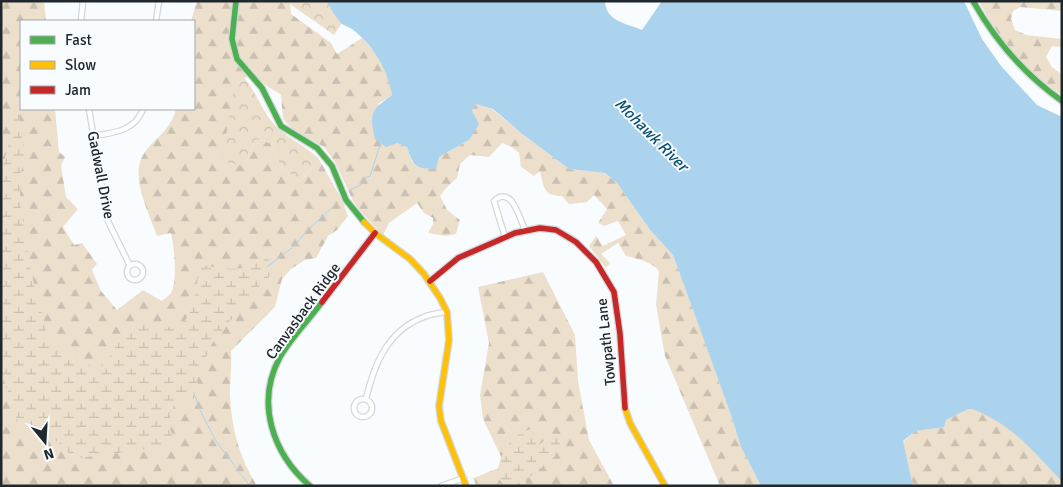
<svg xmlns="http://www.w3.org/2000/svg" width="1063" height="487" font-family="Signika,sans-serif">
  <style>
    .forest { fill: url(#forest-firs) }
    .wetland { fill: url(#wetland-marsh) }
    .park { fill: url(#park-crowns) }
    .water { fill: #abd3ee }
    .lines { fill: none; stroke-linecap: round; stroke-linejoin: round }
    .stream { stroke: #abd3ee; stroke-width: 1 }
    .street-casing { stroke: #d2d7db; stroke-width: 7 }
    .fast-casing { stroke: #d2d7db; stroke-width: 8 }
    .slow-casing { stroke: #d2d7db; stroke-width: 8 }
    .jam-casing { stroke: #d2d7db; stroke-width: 8 }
    .street { stroke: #feffff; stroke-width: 4.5 }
    .fast { stroke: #4caf50; stroke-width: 5.5 }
    .slow { stroke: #ffc107; stroke-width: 5.5 }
    .jam { stroke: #c62828; stroke-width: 5.5 }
    .labels { text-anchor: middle; stroke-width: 4; stroke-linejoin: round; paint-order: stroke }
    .street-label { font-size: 15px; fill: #21282d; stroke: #f8fcff }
    .water-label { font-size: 16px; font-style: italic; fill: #0a5074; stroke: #f8fcff }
  </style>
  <defs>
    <pattern id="forest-firs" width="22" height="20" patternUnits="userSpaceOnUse" patternTransform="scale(1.25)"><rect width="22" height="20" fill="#ecdfcc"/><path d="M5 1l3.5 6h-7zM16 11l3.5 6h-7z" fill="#cabfb0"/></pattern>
    <pattern id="wetland-marsh" width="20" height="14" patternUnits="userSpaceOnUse" patternTransform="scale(1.25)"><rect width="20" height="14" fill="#ecdfcc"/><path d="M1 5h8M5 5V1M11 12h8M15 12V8" fill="none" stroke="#cabfb0"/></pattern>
    <pattern id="park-crowns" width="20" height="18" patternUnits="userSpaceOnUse" patternTransform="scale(1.25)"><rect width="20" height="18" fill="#ecdfcc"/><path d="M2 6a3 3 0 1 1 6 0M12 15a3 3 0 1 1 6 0" fill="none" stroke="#cabfb0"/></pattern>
  </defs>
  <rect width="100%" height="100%" fill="#f9fcfe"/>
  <path class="forest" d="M1 1H44L46 21H21V109H55L59 152 65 157 61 166 66 197 78 209 63 227 74 245 82 243 97 264 92 270 101 291 117 310 143 290 162 301C164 299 169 296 171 293 178 280 174 247 171 233L157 236C149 212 128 175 145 152 157 136 170 131 176 109H194V21H191L197 1H290L291 14 331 43 337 54 362 38C378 54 389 73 392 95L378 104 397 143 407 147 412 162 439 157 469 140 472 111 475 104 492 109 521 133 569 169 605 173 617 183 651 231 673 255 731 415 741 447 761 486H720L665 356 656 305 659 271C650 261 638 259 626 256L618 243 601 254 610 263 606 268 589 246 596 236 603 246 626 235 618 221 604 226 598 223 607 209 594 195 587 202 569 204 562 196C543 196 544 187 540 171L534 176 521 167 519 153 512 147 502 143 489 157 470 155 460 164 457 178 446 188 440 196 447 210 460 220 456 234 446 236 428 233 433 224V218L424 213 417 203 389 223 383 235 362 213 353 201 335 162 324 147 293 129 283 119 281 95 264 84 252 72 234 88 244 166 256 139 270 143 281 166 300 182 319 159 343 202 348 216 337 230 328 236 316 258 305 260 291 269 282 279 275 307 231 351C232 365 230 379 230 394 231 427 239 457 257 486H1Z
    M979 1H1062V11L1020 7 1013 11 1011 19 1015 30 1026 35 1062 39V47L1052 46 1046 57 1052 67 1060 73 1062 70V95C1027 72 998 39 979 1Z
    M543 272 575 335 578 381 589 440 614 486H476L474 478 505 465 483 419 480 395 489 343 478 287Z
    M970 407C1013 424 1032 449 1062 482V486H913L903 442 915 431 943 427 946 420Z"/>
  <path class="wetland" d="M18 105 25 159 19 178 21 207 31 272 46 330C55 353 84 354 94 370 109 365 111 351 120 340 126 334 135 328 142 321L157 330C166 328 179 326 186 319 195 310 197 278 200 265L230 269 244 268 267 258 276 270 252 293 247 304 226 325 211 345 197 380 201 395 193 399 183 396C174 403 168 415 170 426 171 433 174 437 173 443L155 448 80 458C65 457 62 439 47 437L42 441 34 440 27 437 21 428 16 417 1 371V174Z
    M531 429 534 440 539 445 550 435H558L561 440 555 456 533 475 526 479V486H505L497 477C498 456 510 435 531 429Z"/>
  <path class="park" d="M290 1H326L342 23 334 35 290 4Z
    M245 79C257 93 264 116 278 128 291 140 307 147 319 159L300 182 281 166 270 143 256 139 244 166 222 161 234 87Z"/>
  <path class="water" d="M326 1H605C606 22 626 23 642 30L662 1H964L982 39 1001 66 1037 105 1062 117V482C1032 450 1012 424 970 408L946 420 944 427 915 431 903 441 913 486H761L741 447 731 415 673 255 651 231 617 183 605 173 569 169 521 133 493 109 475 104 472 111 479 124 469 140 439 157 436 169C416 169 413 166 407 147L397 143 386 147 375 139C369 113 371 110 392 95 388 70 373 45 352 29 349 27 345 26 342 24 336 18 331 8 326 1Z"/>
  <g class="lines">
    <path class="stream" d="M350 190 361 185 365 178 370 176 381 142
      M267 267 293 247 306 232 338 202
      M194 393 200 410 216 441 250 486"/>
    <g class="street-casing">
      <path id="street" d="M81 21 83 1
        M156 21 159 1
        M89 109 107 219 130 266
        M93 136C114 133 135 131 143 109
        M505 237 494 201C512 185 519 217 525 230
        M127 272a8 8 0 1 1 16 0a8 8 0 1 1-16 0Z
        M354 408a9 9 0 1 1 18 0a9 9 0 1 1-18 0Z
        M366 399C374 364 388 330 424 317 431 314 440 313 447 312
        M441 486 464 478"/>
    </g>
    <g class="fast-casing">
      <path id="fast" d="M236 1 232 39 237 59 262 88 281 126 317 148 332 166 346 200 364 222
        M973 1C996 42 1024 74 1062 101
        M310 486C273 454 255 403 280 357 291 338 309 320 322 302"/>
    </g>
    <g class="slow-casing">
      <path id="slow" d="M364 222 375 233 410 259 424 274 440 298 447 312 449 340 439 406 441 421 466 486
        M625 408 630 423 665 486"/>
    </g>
    <g class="jam-casing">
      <path id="jam" d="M430 281 458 258 515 233 540 228 556 230 576 242 596 262 614 292 620 334 625 408
        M322 302 375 233"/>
    </g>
    <use href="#street" class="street"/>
    <use href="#fast" class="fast"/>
    <use href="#slow" class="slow"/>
    <use href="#jam" class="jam"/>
  </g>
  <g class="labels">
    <g class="street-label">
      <text transform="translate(101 175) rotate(79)" y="5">Gadwall Drive</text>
      <text transform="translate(303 311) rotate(-54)" y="5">Canvasback Ridge</text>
      <text transform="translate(606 342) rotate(-96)" y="5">Towpath Lane</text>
    </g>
    <g class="water-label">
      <text transform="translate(652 134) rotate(45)" y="6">Mohawk River</text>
    </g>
  </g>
  <rect width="1063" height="487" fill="none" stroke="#21282d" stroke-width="5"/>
  <rect x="20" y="20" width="175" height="90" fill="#f8fcff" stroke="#a2a7ab"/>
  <rect x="30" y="36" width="25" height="8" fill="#4caf50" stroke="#a2a7ab"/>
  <text x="65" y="45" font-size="15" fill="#21282d">Fast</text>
  <rect x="30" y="61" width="25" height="8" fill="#ffc107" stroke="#a2a7ab"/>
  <text x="65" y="70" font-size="15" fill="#21282d">Slow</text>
  <rect x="30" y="86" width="25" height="8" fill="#c62828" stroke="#a2a7ab"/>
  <text x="65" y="95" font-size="15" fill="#21282d">Jam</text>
  <g transform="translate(45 442) rotate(162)" stroke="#f8fcff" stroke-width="4" paint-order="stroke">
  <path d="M0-4L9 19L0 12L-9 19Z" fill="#21282d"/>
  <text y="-8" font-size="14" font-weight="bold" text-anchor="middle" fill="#21282d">N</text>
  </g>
</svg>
